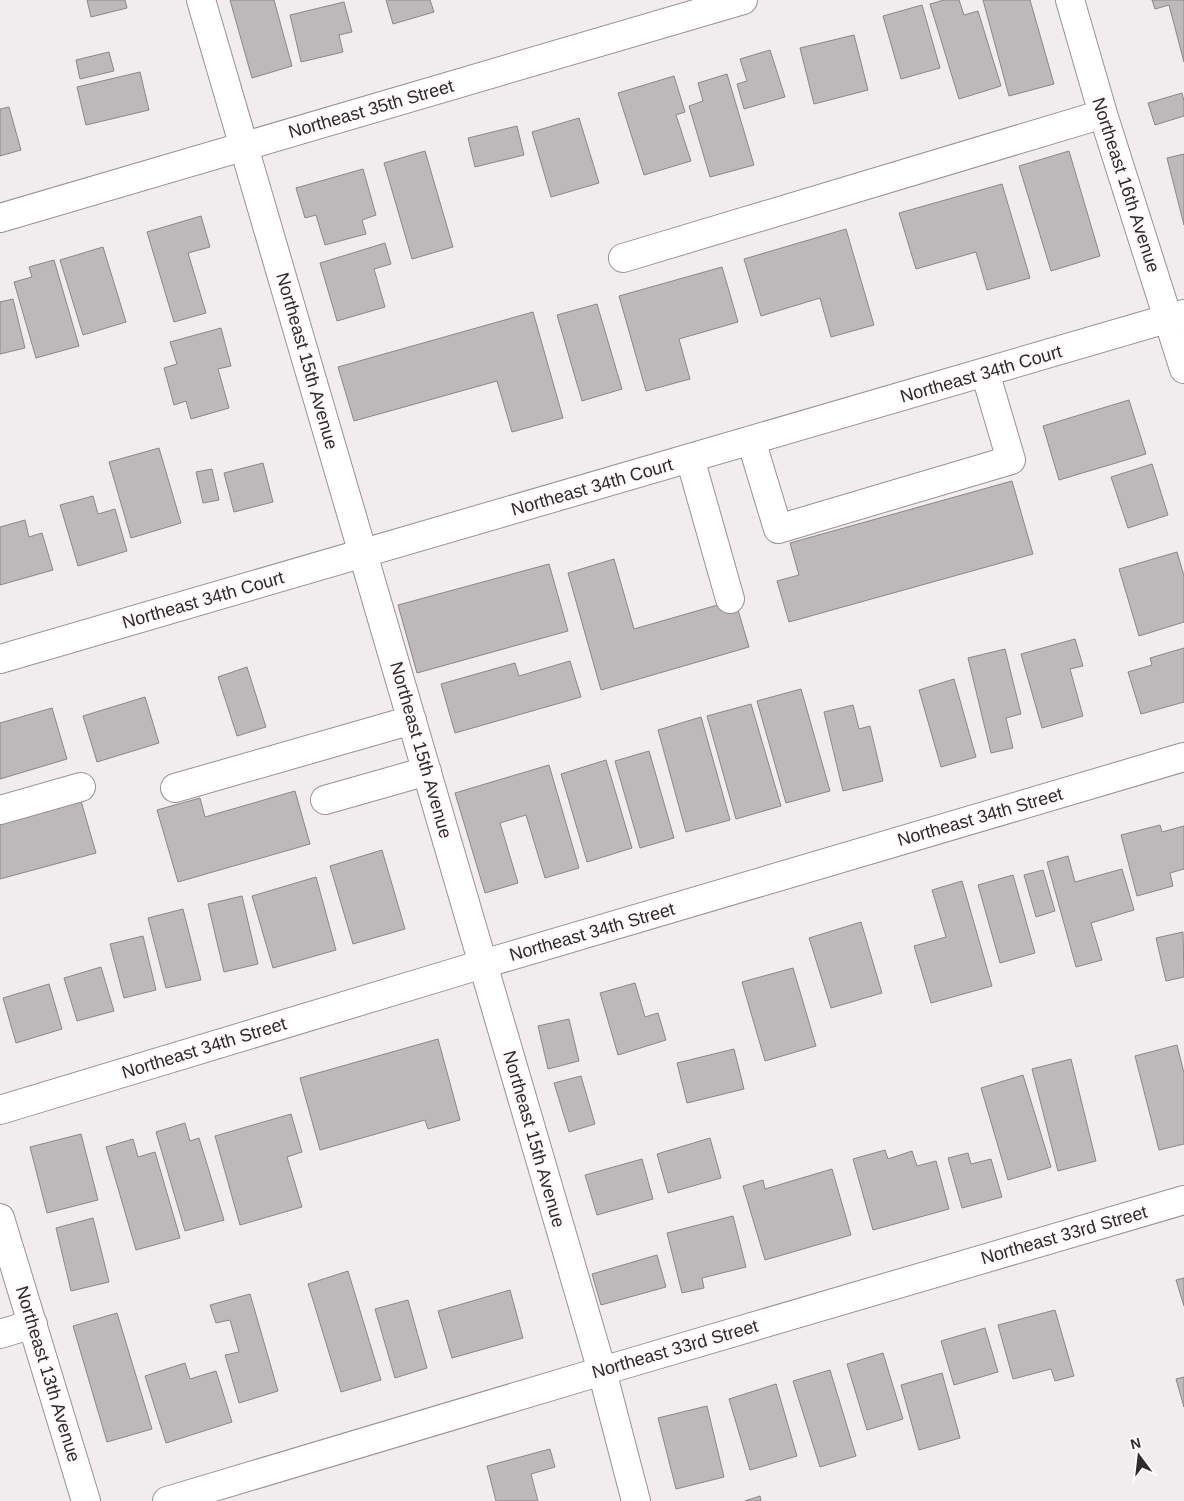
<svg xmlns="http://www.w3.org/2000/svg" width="1184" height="1501" font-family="Helvetica,sans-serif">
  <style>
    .building { fill: #bdb8b9; stroke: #8b8687 }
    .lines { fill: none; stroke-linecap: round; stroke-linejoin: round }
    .minor-casing { stroke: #989294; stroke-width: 30 }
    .minor { stroke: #fff; stroke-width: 28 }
    .labels { text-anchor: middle; stroke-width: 4; stroke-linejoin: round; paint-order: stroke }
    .street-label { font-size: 18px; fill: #2c2a2b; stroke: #fff9fb }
  </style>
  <rect width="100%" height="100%" fill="#f1eced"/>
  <path class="building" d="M87 0H125L127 8 91 17Z
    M230 0H274L292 66 252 78Z
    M386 0H430L434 12 393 24Z
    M944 0H959L964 15 978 11 1001 86 959 99 930 4Z
    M983 0H1030L1054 84 1009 96Z
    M1152 0H1184V62L1169 5 1155 9Z
    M344 2 352 32 339 35 343 52 301 62 290 15Z
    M922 5 940 68 901 79 883 16Z
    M854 35 868 90 814 104 800 48Z
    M770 50 785 97 744 109 737 84 747 81 740 59Z
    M109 52 114 71 80 79 76 60Z
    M140 72 149 110 86 125 77 87Z
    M727 74 754 165 710 177 689 106 703 101 698 83Z
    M674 76 685 112 676 115 691 161 644 175 618 93Z
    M1182 93 1184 101V116L1155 125 1148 103Z
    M9 107 21 150 0 156V109Z
    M579 118 599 183 551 197 532 132Z
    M517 126 524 155 475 167 468 138Z
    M425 151 453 247 412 259 384 163Z
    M1069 151 1100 256 1051 271 1019 166Z
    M1184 154V225L1167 158Z
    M363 169 376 215 362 220 366 234 325 245 316 215 305 218 296 188Z
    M1002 184 1030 278 987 290 976 252 916 269 899 213Z
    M201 216 210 247 188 253 206 313 174 322 147 232Z
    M846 229 874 325 831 337 820 298 761 316 744 259Z
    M385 243 391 264 374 269 385 307 337 321 320 263Z
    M103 247 126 322 83 335 60 260Z
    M54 260 79 346 36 358 14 282 32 277 29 267Z
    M722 267 738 322 679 339 690 379 646 391 619 296Z
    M13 299 25 348 0 354V302Z
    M597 304 622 389 582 401 557 315Z
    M533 312 563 418 512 432 497 381 354 421 338 367Z
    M221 328 231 366 218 369 229 408 191 419 186 401 174 405 164 368 177 364 170 342Z
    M1129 400 1146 454 1059 480 1043 426Z
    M159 448 181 523 131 538 109 462Z
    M263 463 273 502 234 512 224 473Z
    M1152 464 1168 515 1128 528 1111 477Z
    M212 469 219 500 203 503 196 472Z
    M1012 481 1033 554 789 622 777 581 799 575 790 543Z
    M93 496 98 514 115 509 127 551 78 566 60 505Z
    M25 520 29 537 42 533 53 570 0 585V527Z
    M1177 552 1184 576V622L1139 636 1119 569Z
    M614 559 634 629 735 600 749 647 601 690 568 573Z
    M549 564 568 631 417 673 398 605Z
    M1075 639 1083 666 1070 669 1083 716 1042 728 1021 654Z
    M1184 648V702L1141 714 1128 672 1152 665 1150 658Z
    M1005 649 1021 714 1006 718 1013 748 991 753 968 658Z
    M570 661 581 697 455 733 441 684 515 663 519 676Z
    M247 667 266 727 237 736 218 677Z
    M954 679 976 757 941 767 919 690Z
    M801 689 830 791 786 803 757 701Z
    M145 697 159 743 97 762 83 716Z
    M751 704 781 806 736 819 707 716Z
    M853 705 859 729 870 726 883 781 843 791 824 712Z
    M52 708 67 759 0 779V723Z
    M701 717 730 820 686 832 658 730Z
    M649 751 674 838 640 848 615 761Z
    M606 760 632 848 587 862 561 774Z
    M549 765 579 868 545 878 526 815 500 823 518 883 485 893 455 793Z
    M295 791 310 844 178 882 157 810 200 798 205 817Z
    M81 801 96 853 0 879V824Z
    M1160 825 1162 832 1184 826V869L1170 873 1173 886 1137 896 1121 835Z
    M382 850 405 929 353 944 330 866Z
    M1068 856 1075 882 1122 869 1134 910 1091 923 1102 960 1076 967 1047 862Z
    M1043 870 1055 911 1036 917 1024 875Z
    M1013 875 1035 953 1000 963 978 885Z
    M316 877 336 950 273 968 252 896Z
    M962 881 992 986 931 1003 914 946 946 937 932 890Z
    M242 896 258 964 224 972 208 904Z
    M183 909 201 980 166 988 148 918Z
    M861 922 882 993 831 1008 809 938Z
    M1183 932 1184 977 1166 981 1156 938Z
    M143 936 156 990 124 998 110 944Z
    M101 967 114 1011 77 1021 64 978Z
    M793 968 816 1046 765 1061 742 982Z
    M635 983 645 1017 658 1013 666 1040 618 1055 600 993Z
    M49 984 62 1029 16 1043 3 998Z
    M569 1019 579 1061 548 1069 538 1026Z
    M438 1039 460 1120 428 1129 425 1120 320 1150 300 1078Z
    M1177 1045 1184 1073V1144L1159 1150 1135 1056Z
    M734 1049 744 1089 687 1103 677 1063Z
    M1071 1059 1096 1161 1058 1171 1032 1069Z
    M1023 1075 1051 1167 1008 1180 981 1088Z
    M581 1076 595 1124 569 1132 554 1083Z
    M291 1114 302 1152 287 1157 302 1207 240 1225 215 1136Z
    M185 1123 190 1141 199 1138 224 1220 185 1231 156 1132Z
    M81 1134 98 1200 47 1213 30 1147Z
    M710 1138 721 1178 668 1193 657 1154Z
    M133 1139 138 1157 155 1152 180 1238 136 1250 106 1147Z
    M885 1150 888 1159 912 1151 917 1166 936 1161 949 1209 873 1230 853 1159Z
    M968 1153 971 1164 991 1159 1002 1197 962 1208 948 1158Z
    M642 1159 653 1199 597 1215 585 1175Z
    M832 1169 851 1235 765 1260 743 1186 763 1180 765 1189Z
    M733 1216 746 1267 702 1278 704 1288 682 1293 667 1233Z
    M93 1218 109 1282 71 1291 56 1228Z
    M657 1255 666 1287 601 1305 592 1274Z
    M348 1271 381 1380 341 1392 308 1284Z
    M1184 1278V1306L1176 1280Z
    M510 1290 523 1338 452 1358 438 1311Z
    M250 1294 278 1391 239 1403 225 1355 239 1352 230 1320 216 1323 210 1305Z
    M408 1300 427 1368 395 1378 375 1309Z
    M1055 1310 1074 1376 1055 1381 1051 1369 1013 1379 998 1325Z
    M117 1313 152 1429 107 1442 73 1326Z
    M985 1328 998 1372 954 1385 941 1341Z
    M883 1353 903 1419 867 1430 847 1364Z
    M185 1363 190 1379 216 1371 232 1422 166 1443 145 1376Z
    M830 1370 856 1456 820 1467 793 1381Z
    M942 1373 960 1438 919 1450 901 1385Z
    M1184 1377V1407L1176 1379Z
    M776 1384 797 1456 750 1470 729 1399Z
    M707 1406 724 1477 676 1489 658 1418Z
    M550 1449 555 1467 531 1474 538 1501H496L487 1466Z
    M760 1496 761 1501H745Z"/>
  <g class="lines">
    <g class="minor-casing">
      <path id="minor" d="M201 0 602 1371 636 1501
        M1070 0 1103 114 1184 369
        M0 218 743 0
        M623 258 1103 114
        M751 440 778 529 1011 460 985 372
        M690 458 730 599
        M0 659 1184 314
        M175 788 412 720
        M325 800 427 771
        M0 810 81 787
        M0 1110 483 964 1184 757
        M0 1218 86 1501
        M0 1334 33 1324
        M167 1501 602 1371 1184 1200"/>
    </g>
    <use href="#minor" class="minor"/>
  </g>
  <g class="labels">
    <g class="street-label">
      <text transform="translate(371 109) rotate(-16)" y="6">Northeast 35th Street</text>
      <text transform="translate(1126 185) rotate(72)" y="6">Northeast 16th Avenue</text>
      <text transform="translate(307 361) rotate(74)" y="6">Northeast 15th Avenue</text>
      <text transform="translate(981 374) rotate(-16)" y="6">Northeast 34th Court</text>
      <text transform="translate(592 487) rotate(-16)" y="6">Northeast 34th Court</text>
      <text transform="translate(203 600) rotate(-16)" y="6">Northeast 34th Court</text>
      <text transform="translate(421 750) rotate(74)" y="6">Northeast 15th Avenue</text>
      <text transform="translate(980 817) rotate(-16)" y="6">Northeast 34th Street</text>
      <text transform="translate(592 932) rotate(-16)" y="6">Northeast 34th Street</text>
      <text transform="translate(204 1048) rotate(-17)" y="6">Northeast 34th Street</text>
      <text transform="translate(534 1139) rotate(74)" y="6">Northeast 15th Avenue</text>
      <text transform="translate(1064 1235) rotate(-16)" y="6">Northeast 33rd Street</text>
      <text transform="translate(675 1349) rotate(-16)" y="6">Northeast 33rd Street</text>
      <text transform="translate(48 1374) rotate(73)" y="6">Northeast 13th Avenue</text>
    </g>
  </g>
  <g transform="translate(1139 1456) rotate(345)" stroke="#fff9fb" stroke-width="4" paint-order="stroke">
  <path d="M0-4L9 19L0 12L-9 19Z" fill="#2c2a2b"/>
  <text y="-8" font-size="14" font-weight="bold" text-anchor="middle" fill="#2c2a2b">N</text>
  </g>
</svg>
